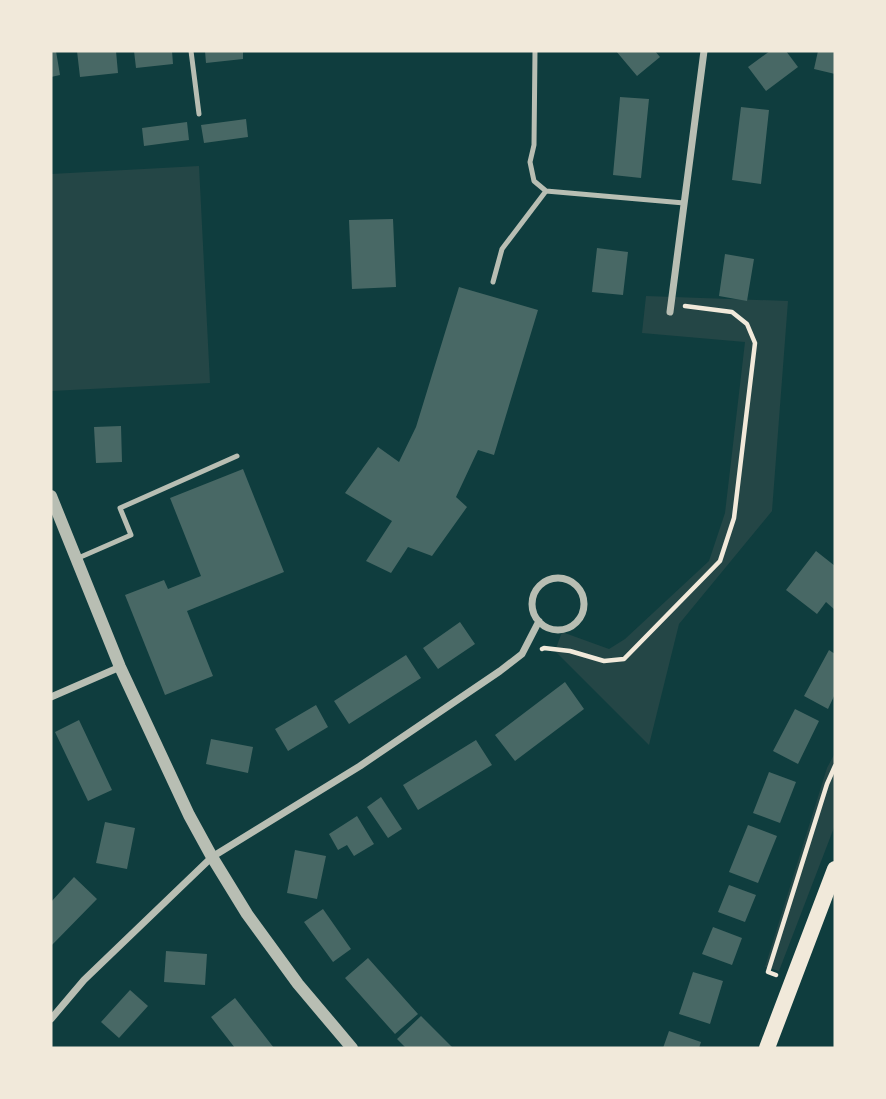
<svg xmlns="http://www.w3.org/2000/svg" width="886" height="1099" font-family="'Nunito Sans',sans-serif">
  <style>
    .green { fill: #244646 }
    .building { fill: #486865 }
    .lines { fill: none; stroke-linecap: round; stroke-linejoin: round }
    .path { stroke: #f1e9da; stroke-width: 4.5 }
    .service { stroke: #b8beb3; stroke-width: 5 }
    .minor { stroke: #b8beb3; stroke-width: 7 }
    .tertiary { stroke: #b8beb3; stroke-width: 12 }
    .primary { stroke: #f1e9da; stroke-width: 16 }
  </style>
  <rect width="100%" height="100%" fill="#0f3d3e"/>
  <path class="green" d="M199 166 210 383 51 391V174Z
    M646 296 788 301 772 511 679 624 649 745 555 651 562 632 609 649 625 639 709 561 725 513 745 342 642 333Z
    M835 753V825L779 971 765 967 827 768Z"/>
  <path class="building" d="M51 51H56L60 75 51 77Z
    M77 51H116L118 73 80 77Z
    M134 51H172L173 64 136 68Z
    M205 51H243V59L206 63Z
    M616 51H655L660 57 637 76Z
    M770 51H786L798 67 766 91 748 67Z
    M818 51H835V74L814 69Z
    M620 97 649 99 641 178 613 175Z
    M741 107 769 110 761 184 732 180Z
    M246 119 248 137 204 143 201 125Z
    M187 122 189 140 144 146 142 128Z
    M393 219 396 287 352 289 349 220Z
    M597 248 628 252 623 295 592 292Z
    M725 254 754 259 747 301 719 296Z
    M459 287 538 310 494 455 478 450 456 497 467 507 432 556 408 547 391 573 366 561 392 521 345 493 378 447 399 462 416 427Z
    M121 426 122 462 96 463 94 427Z
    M243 469 284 572 187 611 213 676 165 695 125 595 164 580 168 589 201 576 170 498Z
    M816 551 835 566V610L826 602 817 614 786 590Z
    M460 622 475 644 438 669 423 648Z
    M829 650 835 654V694L828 709 804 696Z
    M406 655 421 678 349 724 334 701Z
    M565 682 584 709 515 761 495 735Z
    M316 705 328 727 288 751 275 729Z
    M795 709 819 721 798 764 773 751Z
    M79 720 112 790 88 801 55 732Z
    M211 739 253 747 248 773 206 764Z
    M476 740 492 765 418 810 403 785Z
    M769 772 796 782 780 823 753 813Z
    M381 797 402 829 388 838 367 807Z
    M357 816 374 844 354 856 347 845 338 850 329 834Z
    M105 822 135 828 127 869 96 863Z
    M748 825 777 836 758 883 729 872Z
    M295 850 326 856 317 899 287 893Z
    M74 877 97 899 51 946V902Z
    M729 885 756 895 745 922 718 912Z
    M323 909 351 949 333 962 304 922Z
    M713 927 742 938 732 965 702 954Z
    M166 951 207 954 205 985 164 982Z
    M368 958 418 1014 395 1034 345 978Z
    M693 972 723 981 710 1024 679 1014Z
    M130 990 148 1006 119 1038 101 1022Z
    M235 998 274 1048H235L211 1017Z
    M421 1016 453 1048H406L397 1039Z
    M669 1031 701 1042 699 1048H663Z"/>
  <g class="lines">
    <path class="path" d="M542 649 544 648 570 651 604 661 624 659 720 561 734 518 755 343 747 324 732 312 685 306
      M776 975 768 972 827 784 835 766"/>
    <path class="service" d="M191 51 199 114
      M535 51 534 145 530 162 534 181 546 191 684 203
      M493 282 502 249 546 191
      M76 559 131 535 120 508 237 456"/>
    <path class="minor" d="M670 312 704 51
      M532 604a26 26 0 1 1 52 0a26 26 0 1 1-52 0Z
      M51 697 120 667
      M51 1019 84 980 212 857 360 766 500 671 522 654 539 621"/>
    <path class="tertiary" d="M51 496 120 667 189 815 212 857 247 914 298 984 352 1048"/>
    <path class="primary" d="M767 1048 835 869"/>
  </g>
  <rect width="886" height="1099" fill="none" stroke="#f1e9da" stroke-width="105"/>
</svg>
